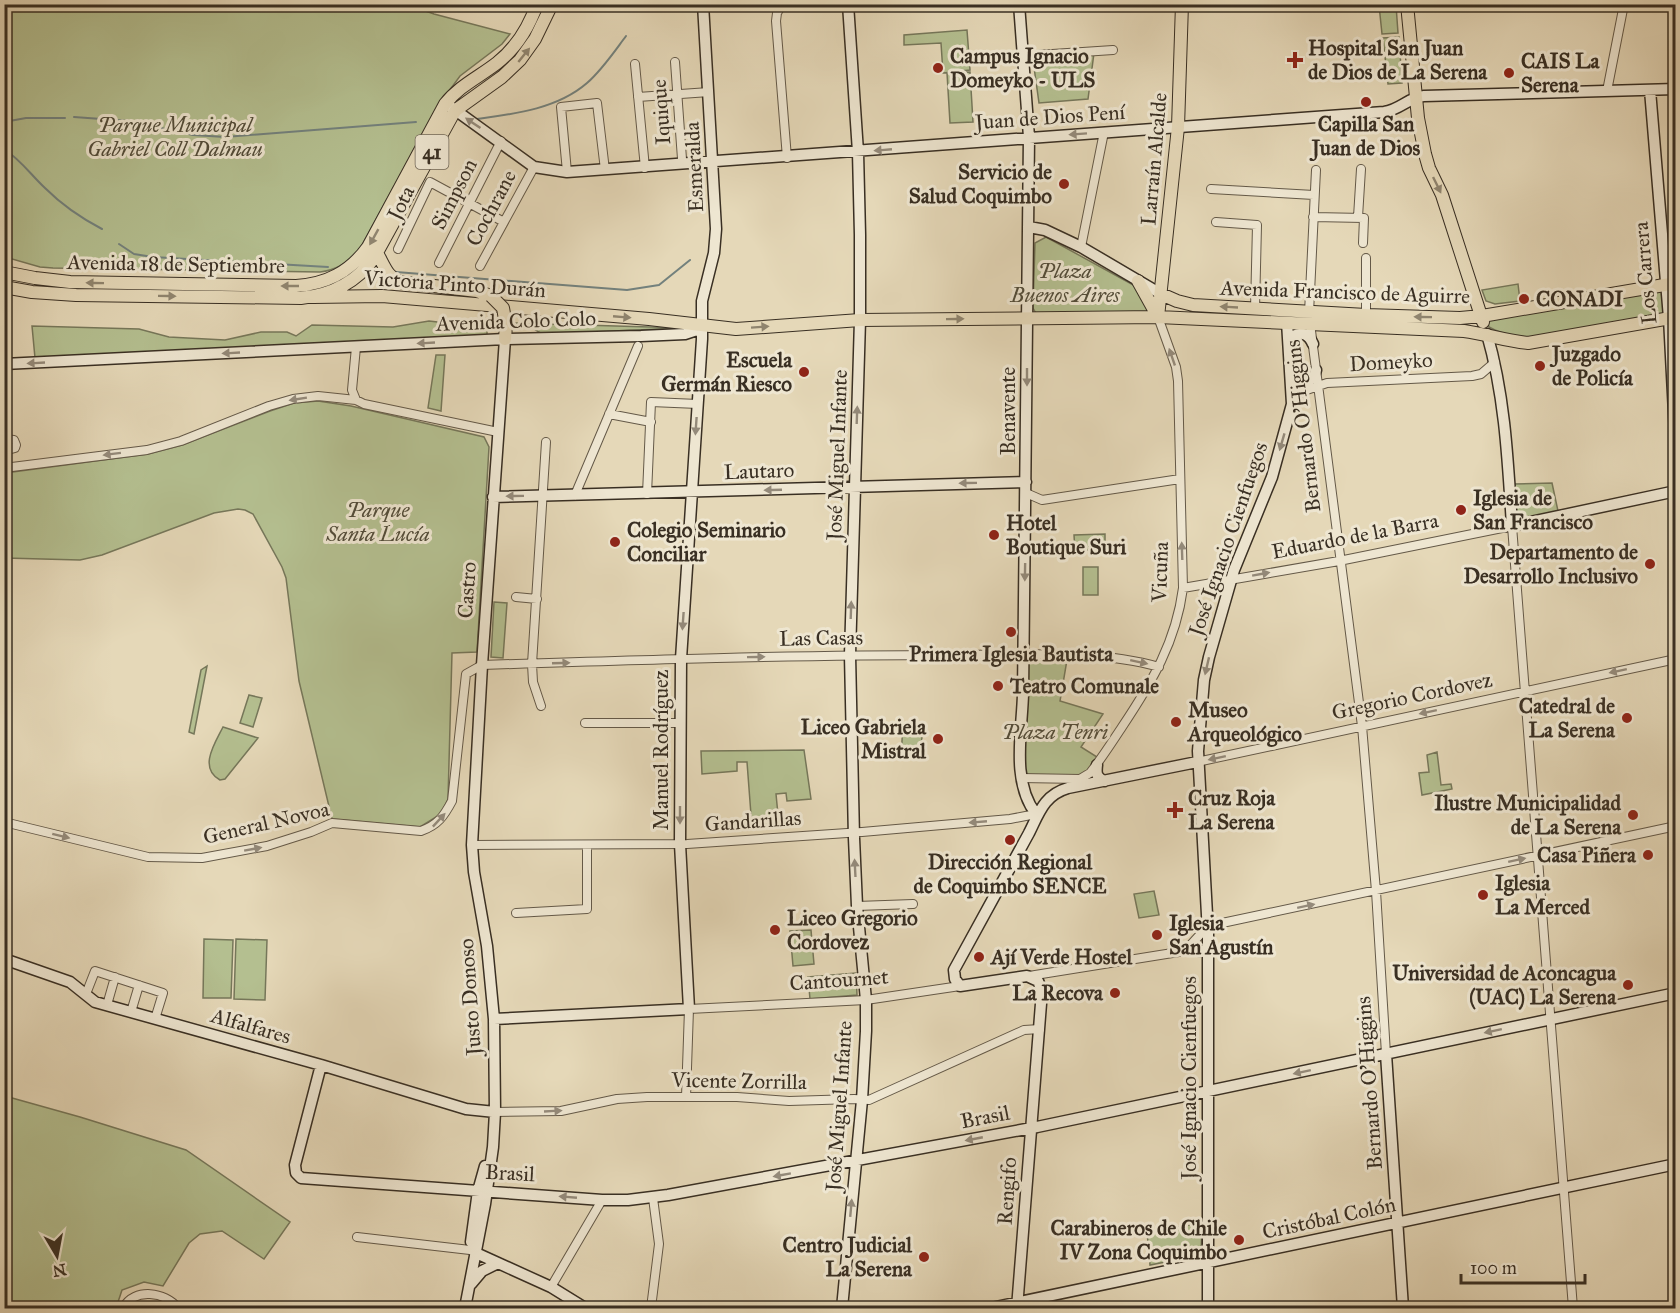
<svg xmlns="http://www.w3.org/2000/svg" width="1680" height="1313" font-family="'IM FELL Great Primer',serif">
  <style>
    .green { fill: #b4bf90; stroke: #76775a; stroke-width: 1.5 }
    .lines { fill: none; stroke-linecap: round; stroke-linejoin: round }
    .stream { stroke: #73817d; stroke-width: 2 }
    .street-casing { stroke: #645948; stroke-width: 10 }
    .secondary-casing { stroke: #392f23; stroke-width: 13 }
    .primary-casing { stroke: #392f23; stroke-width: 14 }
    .street { stroke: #eee6d1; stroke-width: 8 }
    .secondary { stroke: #eee6d1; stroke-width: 10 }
    .primary { stroke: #e5d8b8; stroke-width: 12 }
    .primary-bridge-casing { stroke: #392f23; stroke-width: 14; stroke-linecap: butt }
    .primary-bridge { stroke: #e5d8b8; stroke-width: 12 }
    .oneway { fill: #8f846e }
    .oneway2 { fill: #948a7a }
    .poi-dot { fill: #8f2418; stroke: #eee6d1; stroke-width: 2 }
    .labels { text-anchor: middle; stroke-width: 6; stroke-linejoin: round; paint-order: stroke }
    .shield { fill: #eee6d1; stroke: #6f6657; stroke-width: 1.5 }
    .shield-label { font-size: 20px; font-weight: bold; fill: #392f23 }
    .poi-label { font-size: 21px; font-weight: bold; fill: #392f23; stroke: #eee6d1; text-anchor: start }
    .street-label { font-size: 21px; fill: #392f23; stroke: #eee6d1 }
    .park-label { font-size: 21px; font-style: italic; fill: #524c39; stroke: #eee6d1 }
  </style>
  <rect width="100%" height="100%" fill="#e5d8b8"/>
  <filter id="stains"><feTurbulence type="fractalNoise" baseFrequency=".00333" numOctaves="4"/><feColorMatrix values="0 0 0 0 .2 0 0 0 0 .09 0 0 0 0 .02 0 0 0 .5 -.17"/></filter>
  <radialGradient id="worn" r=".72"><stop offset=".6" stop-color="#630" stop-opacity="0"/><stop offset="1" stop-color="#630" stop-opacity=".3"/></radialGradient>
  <path class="green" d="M4 5H409L434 14 510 34 502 44 460 76 438 106 357 254C345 264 336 270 320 272L53 268 40 267 5 257Z
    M1379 5H1396L1398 33 1382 34Z
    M967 30 970 70 943 73 941 43 904 45V35Z
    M1399 37 1402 83 1388 84 1383 38Z
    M1094 53 1088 99 1039 103 1033 60Z
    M970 72 973 122 950 123 947 73Z
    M1046 237 1137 287 1149 305 1148 312 1037 315 1033 308 1035 243Z
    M1518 284 1520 301 1495 304 1486 301 1482 290Z
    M1675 287V313L1531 337C1515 336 1503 335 1489 327L1486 318Z
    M429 321 472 326 487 325V336L35 358 32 326 139 329 169 337 225 340 261 332H287L296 336 312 325 393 327Z
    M514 323 684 328 542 334 531 327 515 326Z
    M436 355H445L441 411 428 408Z
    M318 401 351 406 484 437 489 447 477 652 452 653 448 799 441 814 420 827 332 819 299 681 286 578 282 567 253 514 245 510 238 509 214 513 102 555 80 560 5 558V473L148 454 182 445 270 411 294 403Z
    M1552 483 1558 511 1526 520 1517 516 1513 484Z
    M1105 534V549L1075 551 1074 535Z
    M1083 567H1098V595H1083Z
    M494 602 507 603 503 658 491 657Z
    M1027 659 1067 660 1060 701 1103 714 1081 747 1097 757 1086 773 1079 777 1031 776 1027 774 1024 769Z
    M207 666 194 734 189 732 201 670Z
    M249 695 262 698 253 727 240 723Z
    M903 724 923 725 920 759 901 758Z
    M223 727 258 738 225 779 220 780C198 768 215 743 223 727Z
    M804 750 811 799 787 801 786 793 776 794 779 825 752 828 747 762H737V771L702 774 701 751Z
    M1437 752 1441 785 1451 784 1452 789 1422 795 1419 773 1429 772 1427 755Z
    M1154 891 1159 915 1139 918 1134 894Z
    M811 930 814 964 793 966 790 931Z
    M204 939 233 940 231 998H203Z
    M236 939 267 940 265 1000 234 999Z
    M856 973 857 995 810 999 808 977Z
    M5 1096 80 1117 186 1150 290 1222 264 1259 222 1231 200 1234 189 1243 163 1286 144 1282 122 1290 116 1308H5Z
    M1202 1223 1201 1255 1150 1265 1147 1232Z"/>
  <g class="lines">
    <path class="stream" d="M74 117 129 121 193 135 225 137 416 122
      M477 119C514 114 557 109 587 83 602 70 614 52 626 36
      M4 122 26 118H65
      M4 149C21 160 31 175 45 188 62 205 81 218 102 229
      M119 244 134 254 153 257 328 267
      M396 272 627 290 659 285 690 260"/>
    <g class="street-casing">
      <path id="street" d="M782 4 777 13 776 21 787 158
        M1022 56 1113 50
        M675 62 682 159
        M635 64 645 168
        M1607 91 1624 4
        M638 97 709 92
        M567 172 561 107 597 103 605 170
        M1211 189 1314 195
        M1313 217 1364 218 1363 243
        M1358 217 1361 169
        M1216 222 1257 225 1255 309
        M1081 247 1104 132
        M398 249 430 182 504 222
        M439 263 501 141
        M480 266 534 167
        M1309 313 1316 170
        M1366 315V258
        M1310 323 1362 726 1376 891 1386 1054
        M356 347 352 390 356 400
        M1293 403 1301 392 1327 383 1472 376 1481 374 1495 362
        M609 414 651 422
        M4 439 14 440 16 445 15 448 4 451
        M4 468 147 450 181 441 269 406 293 399 318 396 356 400 364 404 498 432
        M1026 493 1042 500 1180 479
        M647 494 651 402 698 404
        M575 495 638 346
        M1183 588 1339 561 1512 526 1573 1308
        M516 597 537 599
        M541 706 533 682 532 664 546 442
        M585 723H680
        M1197 762 1676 659
        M1021 778 1080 779 1090 773C1102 758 1112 742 1122 727 1152 682 1176 642 1183 588L1178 381 1176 367 1158 317
        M4 822 148 857 202 858 267 846 311 832 332 823 421 831C438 825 444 816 452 801L466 674 482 665C638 660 794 655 951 655 1015 655 1099 649 1159 667
        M472 845 687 844 862 832 1010 819 1036 814
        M857 906 913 904
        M516 913 587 909V845
        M1185 951 1208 926 1676 826
        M1029 976 1185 951 1208 953
        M86 994 95 971 163 993 155 1019
        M107 1005 115 977
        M131 1012 139 985
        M686 1097 689 1009 866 1000 960 986
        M495 1112 561 1111 617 1099 647 1097H737L789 1101 854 1099 869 1100 1024 1030 1040 1029
        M357 1237 470 1250 476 1253
        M551 1287 602 1200
        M123 1308C135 1287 165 1292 178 1308
        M651 1308 659 1244 653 1198"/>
    </g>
    <g class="secondary-casing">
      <path id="secondary" d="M1019 4 1029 137 1023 694C1022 732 1011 782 1036 814
        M1650 90 1669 318 1676 452
        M451 107 534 167 567 172C840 154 1112 132 1384 112 1400 110 1409 97 1424 96L1676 89
        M1029 227 1045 230 1081 247 1161 294
        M1487 334C1505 396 1508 462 1512 526L1676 491
        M1289 345 1293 336C1303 331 1309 335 1313 344
        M4 364 505 339 641 336 685 334 697 330 702 326
        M1291 373 1297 382 1307 383 1314 377 1316 370
        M493 497 1026 482
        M1097 765C1096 773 1096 778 1105 781
        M4 959 70 982 95 1002 321 1065 466 1109 495 1112
        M494 1019 689 1009 680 844 681 659 702 339V301L714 253 716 229 703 4
        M1386 1054 1403 1308
        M321 1065 295 1165 296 1173 301 1178 602 1200H628L668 1195 1037 1127 1676 993
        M471 1242 478 1191 485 1166
        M476 1253 551 1287 585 1308
        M471 1284 482 1271 498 1263
        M465 1308 485 1204 493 1147 495 1112 494 1019 487 946 474 872 472 845 482 665 505 339
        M842 1308 862 1100 866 1031V1000L857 906 854 838 850 655 860 320V235L858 152 848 4
        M991 1308 1676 1164
        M1017 1308 1042 991 1038 981 1027 976 960 986 955 979 954 970 1029 833C1039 813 1044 795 1068 788L1197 762
        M1208 1308V933L1198 751 1204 680 1209 657 1234 570 1272 477 1292 404 1287 322"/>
    </g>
    <g class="primary-casing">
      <path id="primary" d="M1407 4 1418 118 1425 154 1429 168 1442 195 1483 322
        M377 253C384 265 387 277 400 282L477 291 491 296
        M4 272 35 278 70 282 296 286C327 284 350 272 368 247L445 104C459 86 479 77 497 63 516 48 529 27 537 4
        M1138 281 1158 317
        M4 287 32 292 76 295 301 298C331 295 356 283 374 258L452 116 456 110 502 77 520 60 535 39 552 4
        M1161 294 1177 301 1193 305 1366 315 1460 318 1482 316 1676 283
        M313 297 382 296 649 319 736 329 860 320 1158 317 1464 331C1486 334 1506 341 1528 343L1676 317
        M1158 317 1178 127 1182 4
        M505 339 506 325"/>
    </g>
    <use href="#street" class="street"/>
    <use href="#secondary" class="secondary"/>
    <use href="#primary" class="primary"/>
    <g class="primary-bridge-casing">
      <path id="primary-bridge" d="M491 296 503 308 506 325"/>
    </g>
    <use href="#primary-bridge" class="primary-bridge"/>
  </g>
  <defs><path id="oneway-solid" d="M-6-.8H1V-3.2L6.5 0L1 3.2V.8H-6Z" transform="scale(1.5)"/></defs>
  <g class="oneway">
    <use href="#oneway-solid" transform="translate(524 55) rotate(-51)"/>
    <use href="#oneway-solid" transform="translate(1437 185) rotate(64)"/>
    <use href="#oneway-solid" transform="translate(374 237) rotate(119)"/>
    <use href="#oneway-solid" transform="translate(95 283) rotate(-179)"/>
    <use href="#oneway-solid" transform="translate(290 286) rotate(-180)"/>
    <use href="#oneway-solid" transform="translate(167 296) rotate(1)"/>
    <use href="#oneway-solid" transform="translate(1229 307) rotate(-177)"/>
    <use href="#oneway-solid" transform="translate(622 317) rotate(5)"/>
    <use href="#oneway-solid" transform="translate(1423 317) rotate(-179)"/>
    <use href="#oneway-solid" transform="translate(955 319) rotate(-1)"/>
    <use href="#oneway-solid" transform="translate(760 327) rotate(-4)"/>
  </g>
  <g class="oneway2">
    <use href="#oneway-solid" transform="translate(473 123) rotate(-146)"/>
    <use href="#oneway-solid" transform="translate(1078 134) rotate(176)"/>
    <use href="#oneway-solid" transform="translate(883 150) rotate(175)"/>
    <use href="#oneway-solid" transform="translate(426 343) rotate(177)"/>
    <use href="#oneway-solid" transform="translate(231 353) rotate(177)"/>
    <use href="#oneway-solid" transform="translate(1172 357) rotate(-109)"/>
    <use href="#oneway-solid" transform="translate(36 363) rotate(177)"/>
    <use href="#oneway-solid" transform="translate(1027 377) rotate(90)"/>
    <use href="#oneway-solid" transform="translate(298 399) rotate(171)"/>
    <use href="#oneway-solid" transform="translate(857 415) rotate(-88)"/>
    <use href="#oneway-solid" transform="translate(696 426) rotate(94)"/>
    <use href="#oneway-solid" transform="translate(1282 442) rotate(106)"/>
    <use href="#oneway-solid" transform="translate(112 454) rotate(173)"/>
    <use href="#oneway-solid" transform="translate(968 483) rotate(179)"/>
    <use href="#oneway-solid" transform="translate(773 490) rotate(178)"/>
    <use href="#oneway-solid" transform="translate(515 496) rotate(179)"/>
    <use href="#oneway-solid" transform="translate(1182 551) rotate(-92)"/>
    <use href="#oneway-solid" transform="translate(1025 572) rotate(91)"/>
    <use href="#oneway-solid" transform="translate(1261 574) rotate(-10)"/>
    <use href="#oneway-solid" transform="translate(851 610) rotate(-88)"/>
    <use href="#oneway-solid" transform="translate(683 621) rotate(94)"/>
    <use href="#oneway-solid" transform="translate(756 657) rotate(-1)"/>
    <use href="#oneway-solid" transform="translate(1139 662) rotate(12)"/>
    <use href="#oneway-solid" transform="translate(561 663) rotate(-2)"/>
    <use href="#oneway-solid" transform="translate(1207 666) rotate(103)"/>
    <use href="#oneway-solid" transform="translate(1618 671) rotate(168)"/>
    <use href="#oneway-solid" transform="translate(1428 712) rotate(168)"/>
    <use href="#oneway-solid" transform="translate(1217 758) rotate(168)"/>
    <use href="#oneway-solid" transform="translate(680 815) rotate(90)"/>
    <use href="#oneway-solid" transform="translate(439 820) rotate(-47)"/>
    <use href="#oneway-solid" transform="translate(978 822) rotate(175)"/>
    <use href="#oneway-solid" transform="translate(61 836) rotate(14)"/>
    <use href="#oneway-solid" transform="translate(253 849) rotate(-10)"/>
    <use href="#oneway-solid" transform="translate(1517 860) rotate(-12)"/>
    <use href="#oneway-solid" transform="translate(855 868) rotate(-93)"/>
    <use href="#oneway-solid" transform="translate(1306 906) rotate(-12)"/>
    <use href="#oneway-solid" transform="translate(1493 1031) rotate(168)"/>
    <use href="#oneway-solid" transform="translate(1302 1072) rotate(168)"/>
    <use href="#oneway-solid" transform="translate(553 1111) rotate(-3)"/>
    <use href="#oneway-solid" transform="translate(974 1139) rotate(169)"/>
    <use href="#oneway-solid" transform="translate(782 1175) rotate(170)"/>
    <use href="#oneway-solid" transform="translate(568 1197) rotate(-175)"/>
    <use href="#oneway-solid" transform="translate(851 1208) rotate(-85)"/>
  </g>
  <g class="poi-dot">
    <path d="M1292 51h6v6h6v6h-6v6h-6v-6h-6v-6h6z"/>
    <circle cx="938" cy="68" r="6"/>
    <circle cx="1509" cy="73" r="6"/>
    <circle cx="1366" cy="102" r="6"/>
    <circle cx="1064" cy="184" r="6"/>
    <circle cx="1524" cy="299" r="6"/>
    <circle cx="1540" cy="366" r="6"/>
    <circle cx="804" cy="372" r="6"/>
    <circle cx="1461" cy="510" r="6"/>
    <circle cx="994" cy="535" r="6"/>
    <circle cx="615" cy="542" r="6"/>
    <circle cx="1650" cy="564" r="6"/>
    <circle cx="1011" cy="632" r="6"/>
    <circle cx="998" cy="686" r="6"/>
    <circle cx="1627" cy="718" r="6"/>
    <circle cx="1176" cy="722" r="6"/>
    <circle cx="938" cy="739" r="6"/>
    <path d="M1172 801h6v6h6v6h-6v6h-6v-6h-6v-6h6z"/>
    <circle cx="1633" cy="815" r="6"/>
    <circle cx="1010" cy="840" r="6"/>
    <circle cx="1648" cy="855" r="6"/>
    <circle cx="1483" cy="895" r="6"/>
    <circle cx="775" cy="930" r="6"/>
    <circle cx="1157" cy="935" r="6"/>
    <circle cx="979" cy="957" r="6"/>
    <circle cx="1628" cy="985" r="6"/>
    <circle cx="1115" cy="993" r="6"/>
    <circle cx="1239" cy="1240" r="6"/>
    <circle cx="924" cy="1257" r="6"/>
  </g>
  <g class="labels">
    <rect class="shield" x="415.5" y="135" width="33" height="34" rx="4.5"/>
    <g class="shield-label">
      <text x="432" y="159">41</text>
    </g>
    <g class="poi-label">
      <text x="1308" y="55">Hospital San Juan<tspan x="1308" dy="24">de Dios de La Serena</tspan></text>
      <text x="950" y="63">Campus Ignacio<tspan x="950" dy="24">Domeyko - ULS</tspan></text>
      <text x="1521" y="68">CAIS La<tspan x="1521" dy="24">Serena</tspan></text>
      <text x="1366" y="131" text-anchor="middle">Capilla San<tspan x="1366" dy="24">Juan de Dios</tspan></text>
      <text x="1052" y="179" text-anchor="end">Servicio de<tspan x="1052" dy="24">Salud Coquimbo</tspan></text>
      <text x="1536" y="306">CONADI</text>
      <text x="1552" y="361">Juzgado<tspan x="1552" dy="24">de Policía</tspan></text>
      <text x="792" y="367" text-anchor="end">Escuela<tspan x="792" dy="24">Germán Riesco</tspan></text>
      <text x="1473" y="505">Iglesia de<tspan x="1473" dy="24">San Francisco</tspan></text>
      <text x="1006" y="530">Hotel<tspan x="1006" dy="24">Boutique Suri</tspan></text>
      <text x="627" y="537">Colegio Seminario<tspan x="627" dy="24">Conciliar</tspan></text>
      <text x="1638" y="559" text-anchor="end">Departamento de<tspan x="1638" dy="24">Desarrollo Inclusivo</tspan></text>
      <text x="1011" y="661" text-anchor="middle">Primera Iglesia Bautista</text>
      <text x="1010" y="693">Teatro Comunale</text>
      <text x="1615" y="713" text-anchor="end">Catedral de<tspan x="1615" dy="24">La Serena</tspan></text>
      <text x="1188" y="717">Museo<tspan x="1188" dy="24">Arqueológico</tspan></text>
      <text x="926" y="734" text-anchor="end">Liceo Gabriela<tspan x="926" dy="24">Mistral</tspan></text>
      <text x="1188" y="805">Cruz Roja<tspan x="1188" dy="24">La Serena</tspan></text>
      <text x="1621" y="810" text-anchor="end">Ilustre Municipalidad<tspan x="1621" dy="24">de La Serena</tspan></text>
      <text x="1636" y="862" text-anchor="end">Casa Piñera</text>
      <text x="1010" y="869" text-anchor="middle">Dirección Regional<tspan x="1010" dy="24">de Coquimbo SENCE</tspan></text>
      <text x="1495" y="890">Iglesia<tspan x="1495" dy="24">La Merced</tspan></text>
      <text x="787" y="925">Liceo Gregorio<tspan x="787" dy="24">Cordovez</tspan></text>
      <text x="1169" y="930">Iglesia<tspan x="1169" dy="24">San Agustín</tspan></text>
      <text x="991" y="964">Ají Verde Hostel</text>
      <text x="1616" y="980" text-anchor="end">Universidad de Aconcagua<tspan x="1616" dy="24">(UAC) La Serena</tspan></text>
      <text x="1103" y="1000" text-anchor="end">La Recova</text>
      <text x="1227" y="1235" text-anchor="end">Carabineros de Chile<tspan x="1227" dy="24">IV Zona Coquimbo</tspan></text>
      <text x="912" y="1252" text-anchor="end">Centro Judicial<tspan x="912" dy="24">La Serena</tspan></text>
    </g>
    <g class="street-label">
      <text transform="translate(661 112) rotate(-94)" y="7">Iquique</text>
      <text transform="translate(1050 117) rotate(-4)" y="7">Juan de Dios Pení</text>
      <text transform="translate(1154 159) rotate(-85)" y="7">Larraín Alcalde</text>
      <text transform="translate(694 167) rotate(-93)" y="7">Esmeralda</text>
      <text transform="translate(454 194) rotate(-63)" y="7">Simpson</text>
      <text transform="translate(401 203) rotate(-64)" y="7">Jota</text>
      <text transform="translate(491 208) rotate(-62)" y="7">Cochrane</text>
      <text transform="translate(176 264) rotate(1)" y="7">Avenida 18 de Septiembre</text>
      <text transform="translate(1645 273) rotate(-95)" y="7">Los Carrera</text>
      <text transform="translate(455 284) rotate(4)" y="7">Victoria Pinto Durán</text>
      <text transform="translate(1345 292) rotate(2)" y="7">Avenida Francisco de Aguirre</text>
      <text transform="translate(516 321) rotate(-2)" y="7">Avenida Colo Colo</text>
      <text transform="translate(1391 362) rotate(-3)" y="7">Domeyko</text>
      <text transform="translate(1008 411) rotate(-90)" y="7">Benavente</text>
      <text transform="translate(1303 426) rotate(-97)" y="7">Bernardo O'Higgins</text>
      <text transform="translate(837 455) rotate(-88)" y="7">José Miguel Infante</text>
      <text transform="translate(759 471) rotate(-2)" y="7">Lautaro</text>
      <text transform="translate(1355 536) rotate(-11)" y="7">Eduardo de la Barra</text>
      <text transform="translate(1228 539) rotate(-71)" y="7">José Ignacio Cienfuegos</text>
      <text transform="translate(1160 572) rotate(-88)" y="7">Vicuña</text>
      <text transform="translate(467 590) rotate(-86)" y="7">Castro</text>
      <text transform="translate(821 638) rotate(-1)" y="7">Las Casas</text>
      <text transform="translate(1412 696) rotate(-12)" y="7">Gregorio Cordovez</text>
      <text transform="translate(661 750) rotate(-90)" y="7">Manuel Rodríguez</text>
      <text transform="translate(753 821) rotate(-4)" y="7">Gandarillas</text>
      <text transform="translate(266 823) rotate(-13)" y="7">General Novoa</text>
      <text transform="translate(839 980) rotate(-4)" y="7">Cantournet</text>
      <text transform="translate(470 997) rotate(-94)" y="7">Justo Donoso</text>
      <text transform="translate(251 1026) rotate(16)" y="7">Alfalfares</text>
      <text transform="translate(1189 1078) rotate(-90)" y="7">José Ignacio Cienfuegos</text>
      <text transform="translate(739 1081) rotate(1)" y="7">Vicente Zorrilla</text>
      <text transform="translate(1369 1083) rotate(-94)" y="7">Bernardo O'Higgins</text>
      <text transform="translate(839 1106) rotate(-86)" y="7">José Miguel Infante</text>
      <text transform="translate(985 1117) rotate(-11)" y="7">Brasil</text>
      <text transform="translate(510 1173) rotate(3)" y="7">Brasil</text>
      <text transform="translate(1007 1191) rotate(-86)" y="7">Rengifo</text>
      <text transform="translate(1329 1218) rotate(-12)" y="7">Cristóbal Colón</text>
    </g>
    <g class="park-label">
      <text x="175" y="132">Parque Municipal<tspan x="175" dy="24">Gabriel Coll Dalmau</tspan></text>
      <text x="1065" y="278">Plaza<tspan x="1065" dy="24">Buenos Aires</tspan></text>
      <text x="378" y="517">Parque<tspan x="378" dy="24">Santa Lucía</tspan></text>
      <text x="1055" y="739">Plaza Tenri</text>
    </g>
  </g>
  <rect width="1680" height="1313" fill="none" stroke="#e5d8b8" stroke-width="24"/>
  <rect x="6" y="6" width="1668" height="1301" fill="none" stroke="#392f23" stroke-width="3"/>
  <rect x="12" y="12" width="1656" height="1289" fill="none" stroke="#392f23" stroke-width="1.5"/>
  <g transform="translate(57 1256) rotate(170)" stroke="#eee6d1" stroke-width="4.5" paint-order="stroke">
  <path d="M0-4.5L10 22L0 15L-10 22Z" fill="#392f23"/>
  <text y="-9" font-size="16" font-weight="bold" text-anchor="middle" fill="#392f23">N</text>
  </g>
  <path d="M1461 1274v9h124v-9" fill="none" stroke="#392f23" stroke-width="3"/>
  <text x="1470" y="1274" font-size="18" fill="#392f23" stroke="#eee6d1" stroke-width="4.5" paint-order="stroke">100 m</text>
  <rect width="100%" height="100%" filter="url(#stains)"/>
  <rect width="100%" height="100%" fill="url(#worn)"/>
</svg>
